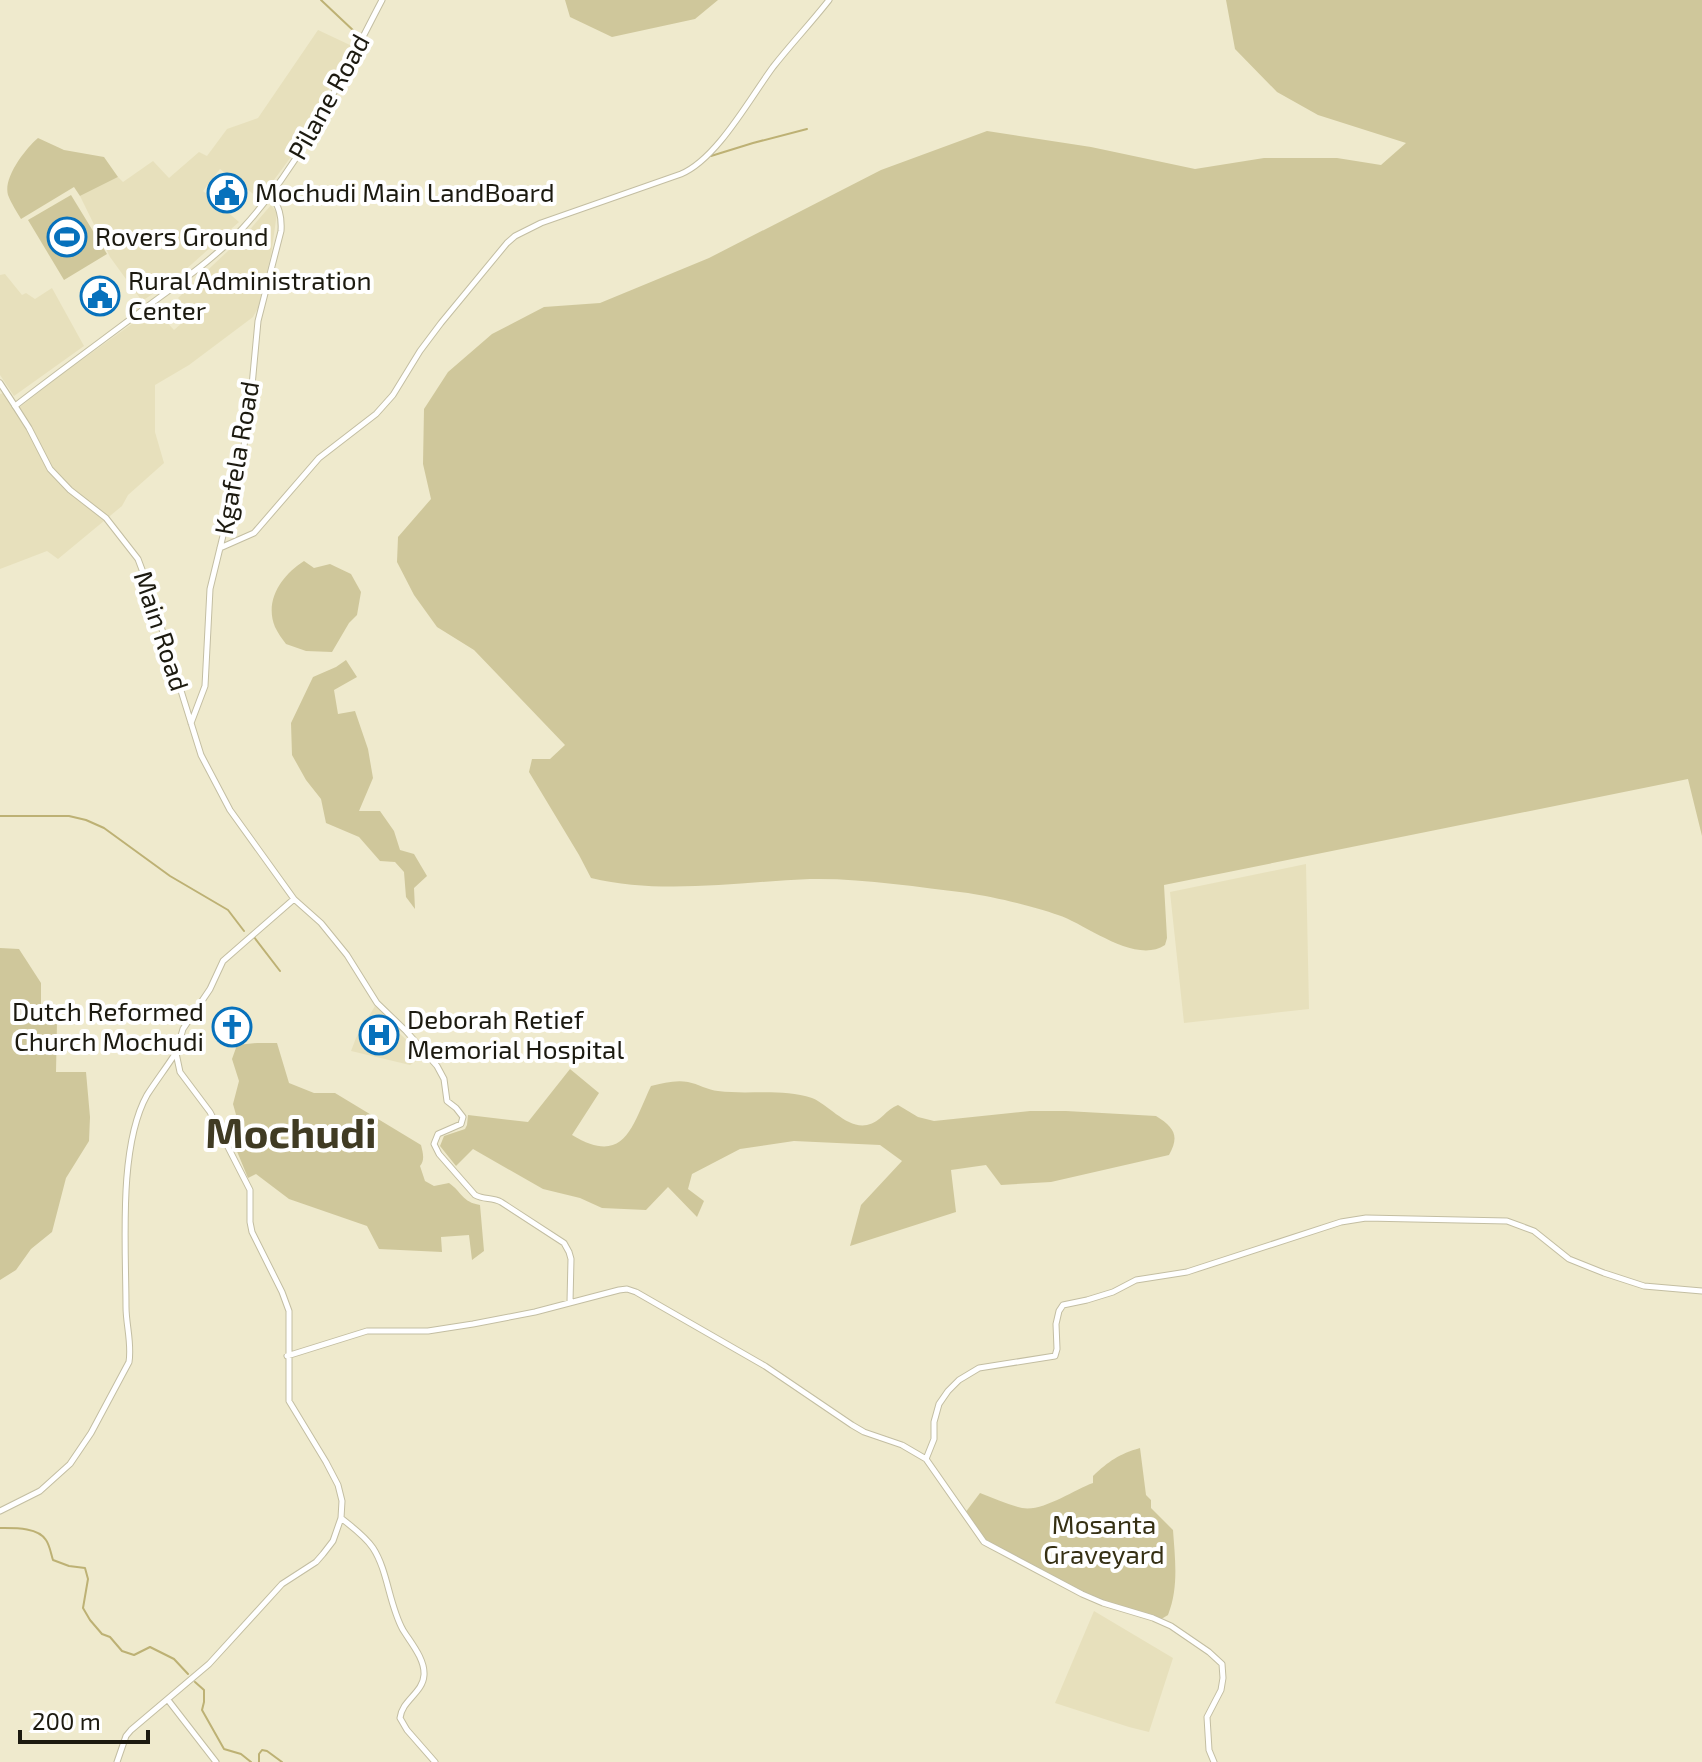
<svg xmlns="http://www.w3.org/2000/svg" width="1702" height="1762" font-family="'Exo 2',sans-serif">
  <style>
    .built { fill: #e7e0bc }
    .green { fill: #cfc79b }
    .lines { fill: none; stroke-linecap: round; stroke-linejoin: round }
    .stream { stroke: #bdb174; stroke-width: 2 }
    .tertiary-casing { stroke: #c3bea2; stroke-width: 7 }
    .secondary-casing { stroke: #c3bea2; stroke-width: 7 }
    .tertiary { stroke: #fff; stroke-width: 5 }
    .secondary { stroke: #fff; stroke-width: 5 }
    .labels { text-anchor: middle; stroke-width: 8; stroke-linejoin: round; paint-order: stroke }
    .street-label { font-size: 26px; fill: #1c1a10; stroke: #fff }
    .poi-label { font-size: 26px; fill: #1c1a10; stroke: #fff; text-anchor: start }
    .park-label { font-size: 26px; fill: #363014; stroke: #fff }
    .town-label { font-size: 42px; font-weight: bold; fill: #403b23; stroke: #fff }
  </style>
  <rect width="100%" height="100%" fill="#efeacd"/>
  <path class="built" d="M318 30 352 46 296 150 260 199 220 169 203 191 239 222 174 280 142 301 110 257 80 196 118 177 123 182 153 161 169 178 199 152 207 156 227 129 258 118Z
    M271 205 277 213 271 255 258 308 253 317 189 365 155 385V432L164 463 128 495 122 506 58 559 47 551 0 569V394L4 393 16 410 62 374 154 308 174 330 192 314 178 298 246 234Z
    M5 274 22 295 26 293 35 299 52 288 84 346 14 396 0 375V275Z
    M1306 864 1309 1009 1184 1023 1170 892Z
    M375 1006 395 1022 401 1029 399 1033 424 1056 410 1065 351 1051 356 1038Z
    M1094 1611 1173 1658 1149 1732 1129 1727 1055 1703Z"/>
  <path class="green" d="M565 0H718L695 19 612 37 570 17Z
    M1226 0H1702V836L1688 779 1164 885 1167 938 1165 945C1135 965 1086 924 1058 915 1033 906 994 897 968 893 916 887 863 878 810 879 738 882 661 895 591 878L579 855 529 772 532 759H550L565 745 474 650 437 627 414 595 397 562 398 537 431 499 423 464 424 409 448 372 492 334 544 307 600 303 709 258 881 170 987 131 1091 147 1195 169 1264 158H1337L1381 165 1406 143 1318 115 1277 92 1235 49Z
    M38 138 64 150 104 157 118 177 80 196 74 187 21 219C17 212 11 203 8 195 3 178 25 149 38 138Z
    M71 195 107 254 64 280 28 220Z
    M304 561 314 568 330 564 351 574 361 592 357 615 349 623 332 652 306 651 286 644C282 639 278 633 275 627 264 600 282 575 304 561Z
    M346 660 357 677 334 690 338 714 355 711 368 749 373 778 359 811H380L394 831 400 850 414 854 427 876 414 888 415 909 406 897 404 872 395 862 380 861 359 837 326 823 321 799 306 780 292 755 291 723 313 677 336 667Z
    M0 948 19 949 41 983V1005L57 1022 56 1072H86L90 1117 89 1141 66 1178 52 1232 31 1249 16 1270 0 1280Z
    M257 1043H277L289 1083 314 1093H335L421 1145C423 1153 425 1160 420 1166L425 1181 434 1186 449 1183C462 1192 462 1202 480 1205L484 1251 472 1260 469 1235 441 1237 442 1252 379 1249 367 1226 289 1199 256 1174 248 1178 229 1132 240 1129 233 1104 239 1081 232 1059 237 1045Z
    M570 1069 599 1093 572 1135C625 1167 632 1126 651 1086 664 1083 675 1080 688 1082 698 1084 708 1090 718 1091 749 1095 781 1088 812 1098 829 1105 847 1129 867 1125 881 1122 886 1109 898 1105L918 1117 934 1121 1030 1111H1066L1156 1116C1174 1127 1180 1136 1169 1155L1051 1182 1001 1185 986 1165 951 1170 956 1212 850 1246 861 1205 902 1161 880 1145 794 1141 740 1149 692 1174 688 1189 704 1201 697 1217 668 1187 646 1210 602 1208 580 1198 543 1189 473 1149 456 1166 440 1146 444 1136 465 1129 467 1125 468 1115 528 1122Z
    M1140 1448 1146 1495 1151 1500V1508L1173 1530C1175 1559 1179 1587 1168 1615L1158 1621 1110 1605 1085 1594 987 1542 965 1513 980 1493C994 1498 1008 1505 1022 1508 1043 1512 1073 1490 1093 1483V1476C1109 1461 1119 1454 1140 1448Z"/>
  <g class="lines">
    <path class="stream" d="M321 0 356 33
      M711 156 753 143 807 129
      M0 816H69L86 820 104 828 170 876 228 910 244 931
      M254 937 280 971
      M0 1528C14 1528 38 1527 46 1540 50 1546 51 1554 53 1560L69 1566 85 1568 88 1579 83 1608 90 1620 102 1634 110 1637 122 1651 134 1655 150 1647 174 1659 188 1674
      M195 1682 204 1690V1702L202 1710 224 1749 241 1754 251 1762
      M259 1762V1754L262 1750 267 1751 282 1762"/>
    <g class="tertiary-casing">
      <path id="tertiary" d="M15 406 29 428 50 469 70 490 106 518 138 559 150 591 201 755 230 810 294 899 321 923 347 955 377 1003 406 1031 437 1066 444 1079 447 1101 456 1108 463 1117 461 1124 438 1134 434 1144 439 1154 475 1195C484 1200 492 1197 501 1202L564 1243 569 1252 571 1259 570 1302
        M220 548 254 533 319 458 376 414 393 395 420 351 441 323 507 243 515 236 541 223 681 174C717 159 750 98 773 67 791 44 811 23 829 0
        M191 723 205 686 210 589 241 462 249 418 258 321 281 231C282 216 279 207 271 194
        M287 1356 367 1331H428L473 1324 535 1312 619 1290 627 1289 636 1292 765 1366 852 1425 864 1432 902 1445 926 1459 984 1542 1082 1594 1103 1603 1153 1618 1171 1626 1209 1652 1222 1664 1223 1678 1221 1690 1207 1717 1209 1750 1214 1762
        M926 1459 934 1439V1422L939 1404 948 1391 959 1380 979 1368 1055 1356 1057 1349 1056 1324 1059 1311 1063 1305 1087 1300 1113 1292 1136 1280 1187 1272 1341 1222 1366 1218 1507 1221 1534 1231 1569 1259 1604 1273 1644 1286 1702 1291
        M0 1511 40 1491 70 1464 91 1433 129 1362C132 1343 126 1325 126 1307 126 1247 118 1147 147 1095 156 1081 166 1068 175 1054
        M341 1518C352 1527 365 1536 373 1548 388 1571 389 1605 403 1630 411 1643 425 1659 424 1675 423 1693 402 1700 400 1718L407 1730 435 1762
        M168 1700 216 1762
        M117 1762 126 1736 131 1730 209 1664 282 1584 316 1562 323 1554 333 1541 341 1518 342 1501 338 1485 326 1462 289 1401V1311L282 1292 252 1232 250 1222V1190L210 1112 180 1072 176 1053 183 1029 210 989 223 961 294 899"/>
    </g>
    <g class="secondary-casing">
      <path id="secondary" d="M0 383 15 406C60 371 107 337 152 303 183 280 216 257 242 229 304 161 340 80 382 0"/>
    </g>
    <use href="#tertiary" class="tertiary"/>
    <use href="#secondary" class="secondary"/>
  </g>
  <defs>
    <g id="civic-ring" transform="scale(2)"><circle r="9.5" fill="#fff" stroke="#0771bc" stroke-width="1.5"/><path d="M-.6-6.5H3V-4.5H.6V-3L4-1V1h2V6H-6V1h2V-1L-.6-3ZM-1.2 2.5V6h2.4V2.5Z" fill="#0771bc"/></g>
    <g id="stadium-ring" transform="scale(2)"><circle r="9.5" fill="#fff" stroke="#0771bc" stroke-width="1.5"/><path d="M0-5a6.5 5 0 1 0 0 10a6.5 5 0 1 0 0-10ZM-3.5-1.8h7v3.6h-7Z" fill="#0771bc"/></g>
    <g id="church-ring" transform="scale(2)"><circle r="9.5" fill="#fff" stroke="#0771bc" stroke-width="1.5"/><path d="M-1.2-6h2.4v3.5h3.3v2.4h-3.3V6h-2.4V-.1h-3.3v-2.4h3.3Z" fill="#0771bc"/></g>
    <g id="hospital-ring" transform="scale(2)"><circle r="9.5" fill="#fff" stroke="#0771bc" stroke-width="1.5"/><path d="M-5-5h3v3.5h4V-5h3V5h-3V1.5h-4V5h-3Z" fill="#0771bc"/></g>
  </defs>
  <g fill-rule="evenodd">
    <use href="#civic-ring" x="227" y="193"/>
    <use href="#stadium-ring" x="67" y="237"/>
    <use href="#civic-ring" x="100" y="296"/>
    <use href="#church-ring" x="232" y="1027"/>
    <use href="#hospital-ring" x="379" y="1035"/>
  </g>
  <g class="labels">
    <g class="street-label">
      <text transform="translate(329 97) rotate(-61)" y="9">Pilane Road</text>
      <text transform="translate(237 458) rotate(-80)" y="9">Kgafela Road</text>
      <text transform="translate(161 631) rotate(72)" y="9">Main Road</text>
    </g>
    <g class="poi-label">
      <text x="255" y="202">Mochudi Main LandBoard</text>
      <text x="95" y="246">Rovers Ground</text>
      <text x="128" y="290">Rural Administration<tspan x="128" dy="30">Center</tspan></text>
      <text x="204" y="1021" text-anchor="end">Dutch Reformed<tspan x="204" dy="30">Church Mochudi</tspan></text>
      <text x="407" y="1029">Deborah Retief<tspan x="407" dy="30">Memorial Hospital</tspan></text>
    </g>
    <g class="park-label">
      <text x="1104" y="1534">Mosanta<tspan x="1104" dy="30">Graveyard</tspan></text>
    </g>
    <g class="town-label">
      <text x="291" y="1148">Mochudi</text>
    </g>
  </g>
  <path d="M20 1730v12h128v-12" fill="none" stroke="#1c1a10" stroke-width="4"/>
  <text x="32" y="1730" font-size="24" fill="#1c1a10" stroke="#ffffff" stroke-width="6" paint-order="stroke">200 m</text>
</svg>
